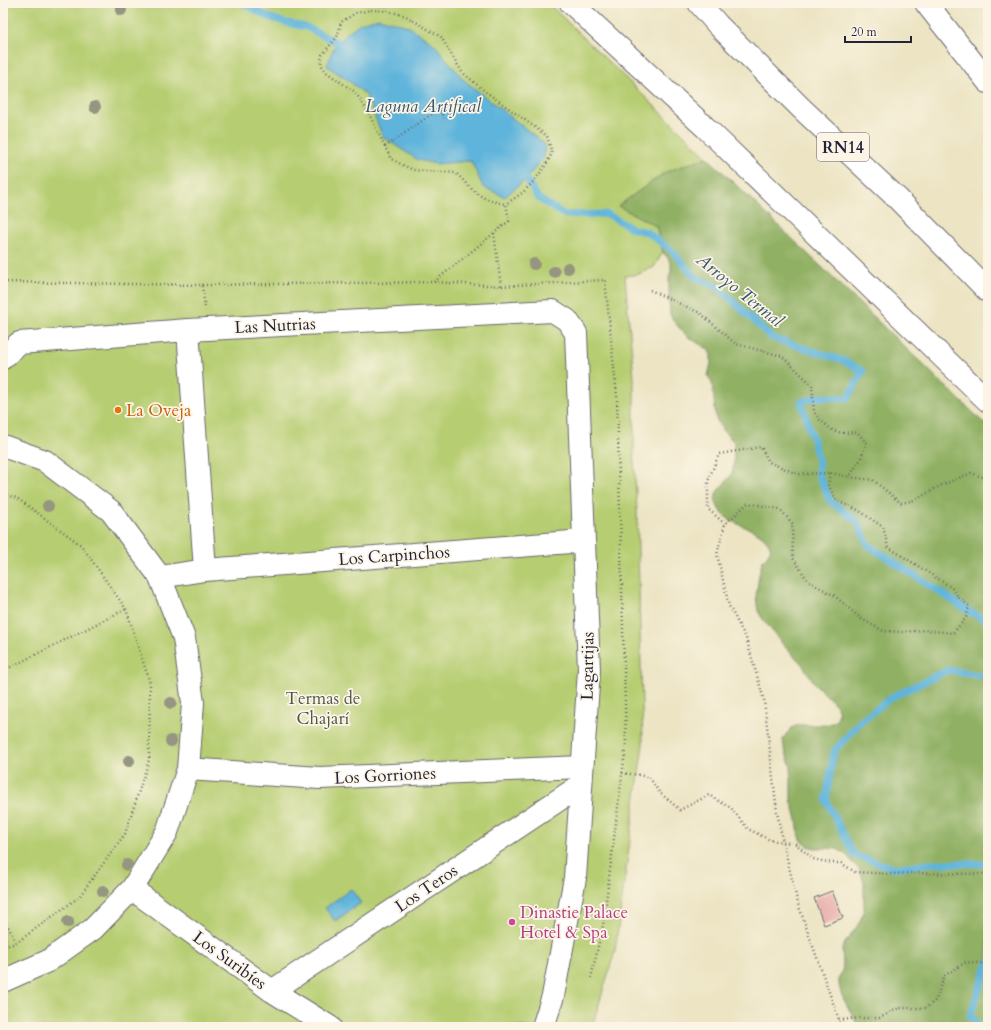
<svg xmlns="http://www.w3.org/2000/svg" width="991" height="1030" font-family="Cardo,serif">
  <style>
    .green { fill: #b6cd71; stroke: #6c7856 }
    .forest { fill: #90b063; stroke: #59694f }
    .water { fill: #5eb4db; stroke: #406b8b }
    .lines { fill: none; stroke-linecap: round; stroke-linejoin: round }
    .stream { stroke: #5eb4db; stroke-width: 7 }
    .building { fill: #e8adab }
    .street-casing { stroke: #69666b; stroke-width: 24 }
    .highway-casing { stroke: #69666b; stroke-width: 24 }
    .path { stroke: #69666b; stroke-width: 2.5; stroke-dasharray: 1 3; stroke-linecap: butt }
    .street { stroke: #fff; stroke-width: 22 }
    .highway { stroke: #fff; stroke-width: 22 }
    .tree { fill: #959581 }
    .food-dot { fill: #e8710a; stroke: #fcf5e5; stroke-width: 1.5 }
    .hotel-dot { fill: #d1479c; stroke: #fcf5e5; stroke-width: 1.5 }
    .labels { text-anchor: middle; stroke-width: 3.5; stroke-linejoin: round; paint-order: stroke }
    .shield { fill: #fcf5e5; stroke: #63616e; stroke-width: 1 }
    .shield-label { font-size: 16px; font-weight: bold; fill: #22223b }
    .street-label { font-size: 17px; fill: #22223b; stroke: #fcf5e5 }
    .food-label { font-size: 17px; fill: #c56008; stroke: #fcf5e5; text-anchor: start }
    .park-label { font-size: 17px; fill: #4e554b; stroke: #fcf5e5 }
    .hotel-label { font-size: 17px; fill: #b23c85; stroke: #fcf5e5; text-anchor: start }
    .water-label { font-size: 18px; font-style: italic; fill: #375573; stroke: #fcf5e5 }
  </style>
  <rect width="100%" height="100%" fill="#fcf5e5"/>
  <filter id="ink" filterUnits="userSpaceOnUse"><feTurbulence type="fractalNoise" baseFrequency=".025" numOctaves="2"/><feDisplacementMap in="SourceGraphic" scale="8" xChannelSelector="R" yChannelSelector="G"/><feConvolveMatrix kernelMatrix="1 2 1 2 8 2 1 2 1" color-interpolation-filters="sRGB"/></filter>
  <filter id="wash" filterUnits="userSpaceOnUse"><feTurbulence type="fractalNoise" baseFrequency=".012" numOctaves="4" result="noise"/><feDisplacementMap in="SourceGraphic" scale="16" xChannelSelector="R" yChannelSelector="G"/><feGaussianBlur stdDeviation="0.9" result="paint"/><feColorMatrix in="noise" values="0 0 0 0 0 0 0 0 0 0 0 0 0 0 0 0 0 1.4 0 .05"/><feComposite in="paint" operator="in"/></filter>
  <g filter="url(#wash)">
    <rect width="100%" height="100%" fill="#ece4c3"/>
    <path class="green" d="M3 3H548L707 157 664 173 619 206 656 226 663 252 654 267 639 274 625 276 634 379V459L637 511 643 744 615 951 592 1027H3Z"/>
    <path class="forest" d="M707 157 988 427V1027H859L844 1000 841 993 839 985V978L842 972 843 964 842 949 845 943 858 925 864 912V883L862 876 859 869 849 858 844 853 837 849 829 848H815L807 846 802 841 799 834 797 820 791 799V767L784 747 783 739 787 733 792 728 798 725H827L836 721 839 713 837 706 815 684 802 664 785 647 762 618 758 611 756 596 759 575 762 561 767 556 771 549C764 525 732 530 719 509 707 489 729 486 733 470 734 461 734 451 734 442L723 431 716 419 713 390 712 383 708 376 711 363V355L708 349 688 337 673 321 670 314 669 300V278L671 271V264L668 258 663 252 656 226 618 206 664 173Z"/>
    <path class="water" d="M379 18 408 26 434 44 465 81 545 144 544 157 526 179 505 197 483 187 471 161 436 164 418 160 383 137 366 95 348 80 327 66 333 49 347 33 360 23Z
      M351 889 361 903 335 921 325 908Z"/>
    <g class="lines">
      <path class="stream" d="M242 3 268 17 287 23 306 27 338 43
        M526 179 539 199 565 215 607 214 633 229 647 232 672 251 695 277 719 288 772 338 842 360 863 371 848 398 818 397 801 402 813 439 819 465 818 473 830 501 857 521 868 545 970 612 988 621
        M988 674 984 676 948 670 892 697 861 721 834 751 826 800 854 855 894 868 931 863 988 864
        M981 1027 970 1016 988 963"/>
    </g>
    <g id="blocks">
      <path class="building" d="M3 48H4L6 89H3Z
        M832 891 843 918 824 925 814 898Z"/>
    </g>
  </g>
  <g filter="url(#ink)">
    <use href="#blocks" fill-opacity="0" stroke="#69666b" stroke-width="1"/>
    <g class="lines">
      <g class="street-casing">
        <path id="street" d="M571 3 706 128 988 401
          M3 358 19 343 188 330 553 311 567 320 576 333 589 670 575 878 553 996 543 1027
          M3 446 45 461 111 511 160 577 184 638 193 703 188 769 167 832 132 889 93 929 48 961 3 981
          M205 570 584 541
          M160 577 205 570 188 330
          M188 769 320 778 582 767
          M132 889 272 991 330 1027
          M272 991 581 785"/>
      </g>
      <g class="highway-casing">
        <path id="highway" d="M699 3 718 25 801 108 898 199 988 291
          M926 3 988 82"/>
      </g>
      <path class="path" d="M385 147 439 109 444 118
        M494 233 501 286
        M3 282 202 285 205 308
        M434 282 501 286 605 280 617 397 626 744 603 925 591 978
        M202 285 434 282 509 221 506 204C479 200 474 191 456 173L413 170 391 159 367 110 355 92 326 72 321 64 322 55 337 37 341 22 356 13 371 10 388 11 406 16 441 37 462 72 482 89 547 136 552 153C545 168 534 182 522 193 517 197 511 200 506 204
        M650 290 700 313 736 344 782 356 812 385 814 412 819 419 833 431 842 433 857 432 867 443 860 460 849 477 873 480 901 503 915 500 940 486 971 473 988 479
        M830 473 828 485 837 501 858 510 883 527 888 547 951 587 958 597 969 606 966 618 953 633 924 630 902 632 883 631 860 618 835 596 808 581 793 558 792 523 780 509 748 503 725 524 717 554 729 606 746 638 764 700 777 812 783 842 798 904 839 1020V1027
        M3 494 17 498 81 545 126 609 150 683 149 760 125 834 79 897 16 943 3 947
        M725 524 708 509V481L719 454 761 447 769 462 797 474 830 473 849 477
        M3 671 126 609
        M622 773 639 775 650 778 659 792 680 810 709 795 731 808 748 829 770 840 796 844 813 859 832 863H841L855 872 892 874 911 873 983 874 988 876
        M3 916 16 943
        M839 1020 860 1018H879L899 1008H926L936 1000 944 976 966 962 981 963 988 958"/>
      <use href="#street" class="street"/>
      <use href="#highway" class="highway"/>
    </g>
    <g class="tree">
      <circle cx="121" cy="10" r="6"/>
      <circle cx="95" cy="107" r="6"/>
      <circle cx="534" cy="264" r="6"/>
      <circle cx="568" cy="268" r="6"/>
      <circle cx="554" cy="272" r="6"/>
      <circle cx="48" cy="506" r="6"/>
      <circle cx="171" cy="703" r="6"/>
      <circle cx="171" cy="741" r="6"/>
      <circle cx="129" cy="761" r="6"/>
      <circle cx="127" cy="865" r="6"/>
      <circle cx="103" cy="891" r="6"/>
      <circle cx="68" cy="922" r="6"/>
    </g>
  </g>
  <circle class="food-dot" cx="118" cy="410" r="4"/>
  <circle class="hotel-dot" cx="512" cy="922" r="4"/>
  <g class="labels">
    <rect class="shield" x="817" y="133" width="52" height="28" rx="3"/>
    <g class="shield-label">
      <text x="843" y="153">RN14</text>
    </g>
    <g class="street-label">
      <text transform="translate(275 325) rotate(-3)" y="6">Las Nutrias</text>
      <text transform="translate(394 555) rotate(-4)" y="6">Los Carpinchos</text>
      <text transform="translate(587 666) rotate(-89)" y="6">Lagartijas</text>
      <text transform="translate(385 775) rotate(-3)" y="6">Los Gorriones</text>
      <text transform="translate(426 888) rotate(-34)" y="6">Los Teros</text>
      <text transform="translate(230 960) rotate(36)" y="6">Los Suribíes</text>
    </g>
    <g class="food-label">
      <text x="126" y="416">La Oveja</text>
    </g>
    <g class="park-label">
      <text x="323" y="704">Termas de<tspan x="323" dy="20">Chajarí</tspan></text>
    </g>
    <g class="hotel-label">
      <text x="520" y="918">Dinastie Palace<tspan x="520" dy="20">Hotel &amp; Spa</tspan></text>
    </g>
    <g class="water-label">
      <text x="423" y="112">Laguna Artifical</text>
      <text transform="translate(740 290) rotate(39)" y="6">Arroyo Termal</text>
    </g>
  </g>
  <rect width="991" height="1030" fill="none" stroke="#fcf5e5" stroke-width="16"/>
  <path d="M845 36v6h66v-6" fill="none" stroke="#22223b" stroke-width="2"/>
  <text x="851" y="36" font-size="12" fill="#22223b" stroke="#fcf5e5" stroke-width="3" paint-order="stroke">20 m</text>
</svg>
